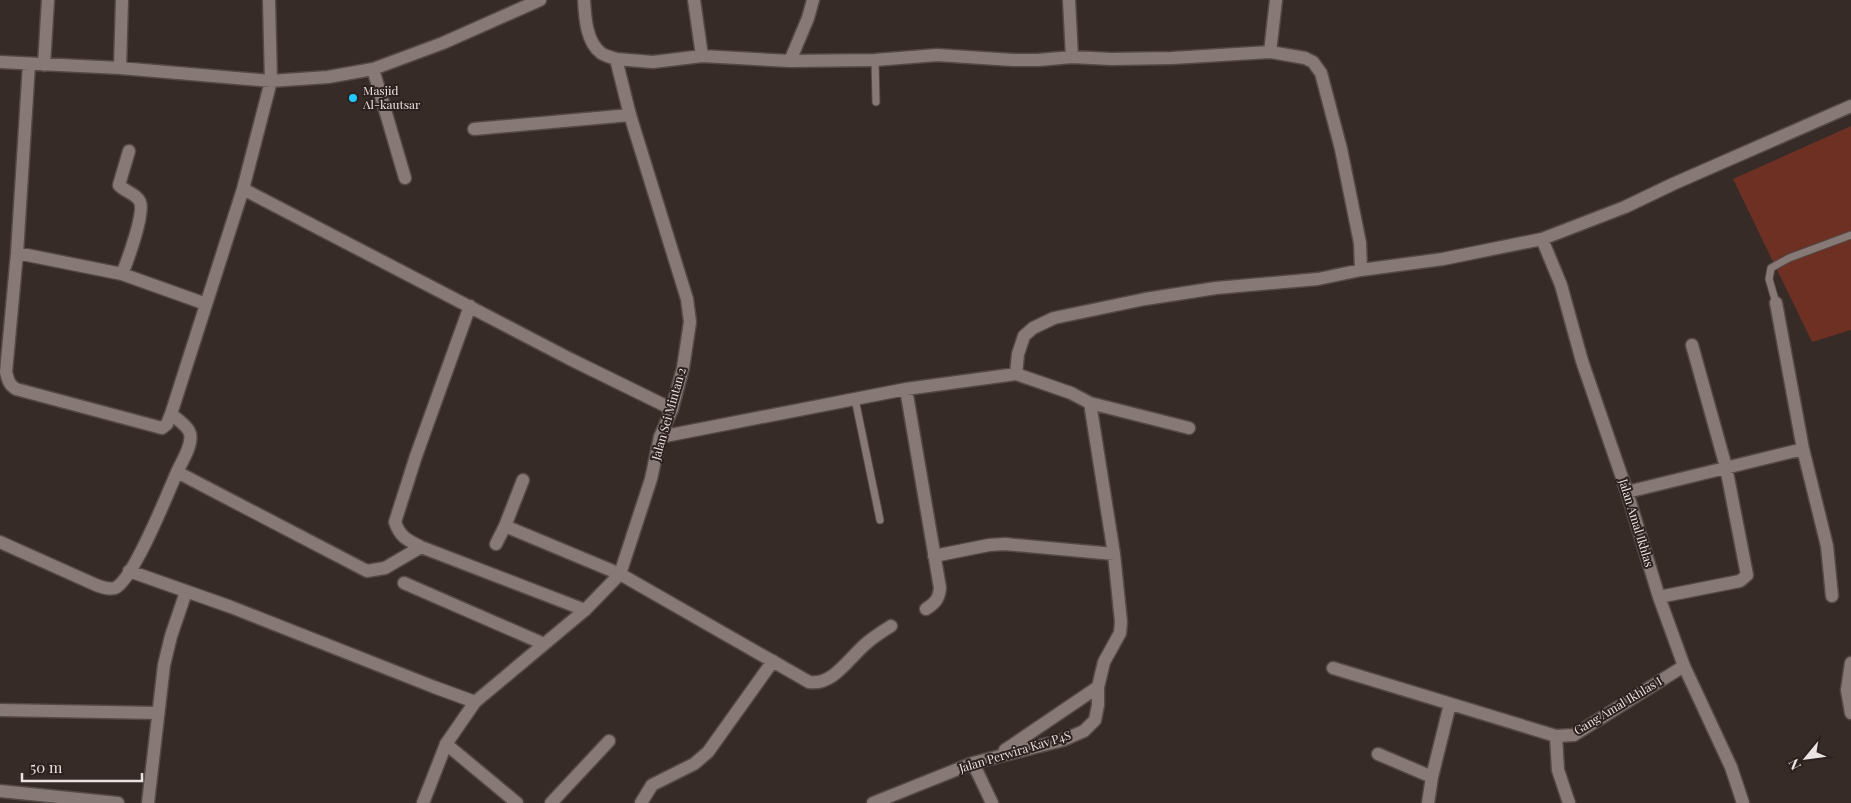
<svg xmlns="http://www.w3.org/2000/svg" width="1851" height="803" font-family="'Playfair Display',serif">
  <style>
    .green { fill: #6d3023 }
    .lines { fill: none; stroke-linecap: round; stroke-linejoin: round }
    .service-casing { stroke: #544947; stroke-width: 9 }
    .minor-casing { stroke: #544947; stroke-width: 15 }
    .tertiary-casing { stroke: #544947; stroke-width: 15 }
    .service { stroke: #877975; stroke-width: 7 }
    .minor { stroke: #877975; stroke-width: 12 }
    .tertiary { stroke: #877975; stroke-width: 12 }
    .poi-dot { fill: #22c9fe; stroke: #2d211f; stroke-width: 2 }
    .labels { text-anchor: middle; stroke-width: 4; stroke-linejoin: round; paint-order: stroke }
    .poi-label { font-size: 12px; fill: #ebe3e1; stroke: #2d211f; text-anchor: start }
    .street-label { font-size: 12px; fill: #ebe3e1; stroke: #2d211f }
  </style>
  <rect width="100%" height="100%" fill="#372b28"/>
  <path class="green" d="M1851 126V330L1812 342 1733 179Z"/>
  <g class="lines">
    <g class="service-casing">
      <path id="service" d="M875 60 876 102
        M1776 303 1769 279 1771 268 1789 258 1851 235
        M855 399 880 520"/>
    </g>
    <g class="minor-casing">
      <path id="minor" d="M694 0 702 56
        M1069 0 1072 57
        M1276 0 1270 52 1305 58 1313 62 1321 73 1341 149 1360 243 1361 270
        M616 59 653 62 702 56 790 61 808 18 813 0
        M790 61 875 60 937 55 1013 60H1038L1072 57 1111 59 1172 58 1270 52
        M0 62 120 68 271 81 328 77 373 69 443 43 540 0
        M29 64 17 253 6 372C8 380 9 385 16 389L162 428 167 424 171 414 243 189 271 81 269 0
        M44 65 48 0
        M120 68 122 0
        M373 69 405 178
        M474 129 630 115
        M243 189 570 359 672 409
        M1542 239 1561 285 1582 361 1627 492 1659 597 1684 666 1731 767 1743 803
        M17 253 122 274 206 304
        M122 274C127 262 145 213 140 202 137 194 125 192 119 185L129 151
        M1016 374 1018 354 1024 336 1033 328 1054 318 1145 299 1216 288 1318 279 1361 270 1443 259 1542 239 1625 207 1673 184 1851 106
        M906 389 940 588C939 599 935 603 926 609
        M171 414C177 419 185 424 189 431 195 442 182 461 177 472
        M660 437 906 389 1016 374 1071 393 1090 403 1189 428
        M1803 449 1827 546 1832 596
        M1627 492 1803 449 1776 303
        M505 526 620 574 809 682C834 686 850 656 868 642 875 636 883 631 891 626
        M0 542 96 585C102 587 108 590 115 588 133 580 168 493 177 472L367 571 385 568 421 547C407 540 400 537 395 522L416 456 470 306
        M496 544 505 526 523 480
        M421 547 585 610
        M934 556 989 545 1005 544 1114 554
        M129 571 231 607 434 687 475 702
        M404 583 544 644
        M1659 597 1740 581 1747 575 1726 467 1692 345
        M1851 663 1847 690 1851 713
        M1333 668 1556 736 1574 735 1684 666
        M0 710 158 713
        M1556 736 1558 770 1569 803
        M1005 750 1098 687
        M1378 754 1432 777
        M973 763 992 803
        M0 791 118 803
        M148 803 164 665 171 636 186 592
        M423 803 446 744
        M551 803 609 741
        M641 803 652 785 694 764 708 752 773 661
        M873 803 973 763 1063 740 1084 731 1095 720 1098 705V687L1104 662 1120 633 1121 622 1114 554 1090 403
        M1428 803 1432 777 1450 704"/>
    </g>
    <g class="tertiary-casing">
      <path id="tertiary" d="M517 803 446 744 475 702 585 610 620 574 651 479 660 437 672 409 683 368 690 322 687 299 630 115 616 59C611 57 605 56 601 53 586 42 585 16 584 0"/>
    </g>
    <use href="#service" class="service"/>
    <use href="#minor" class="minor"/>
    <use href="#tertiary" class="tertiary"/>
  </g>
  <circle class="poi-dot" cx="353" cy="98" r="5"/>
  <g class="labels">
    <g class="poi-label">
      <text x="363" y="95">Masjid<tspan x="363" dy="14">Al-kautsar</tspan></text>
    </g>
    <g class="street-label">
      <text transform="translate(669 414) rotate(-74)" y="4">Jalan Sei Mintan 2</text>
      <text transform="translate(1636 523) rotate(73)" y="4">Jalan Amal Ikhlas</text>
      <text transform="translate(1618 706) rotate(-31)" y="4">Gang Amal Ikhlas I</text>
      <text transform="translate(1015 752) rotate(-17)" y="4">Jalan Perwira Kav P4S</text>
    </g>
  </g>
  <g transform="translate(1806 758) rotate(241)" stroke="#2d211f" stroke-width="4" paint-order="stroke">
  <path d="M0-4L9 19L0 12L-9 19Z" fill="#ebe3e1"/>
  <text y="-8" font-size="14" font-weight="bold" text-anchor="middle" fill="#ebe3e1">N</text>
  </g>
  <path d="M22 773v8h120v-8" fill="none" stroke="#ebe3e1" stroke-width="2.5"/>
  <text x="30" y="773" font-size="15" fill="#ebe3e1" stroke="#2d211f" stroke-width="4" paint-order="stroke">50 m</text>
</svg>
